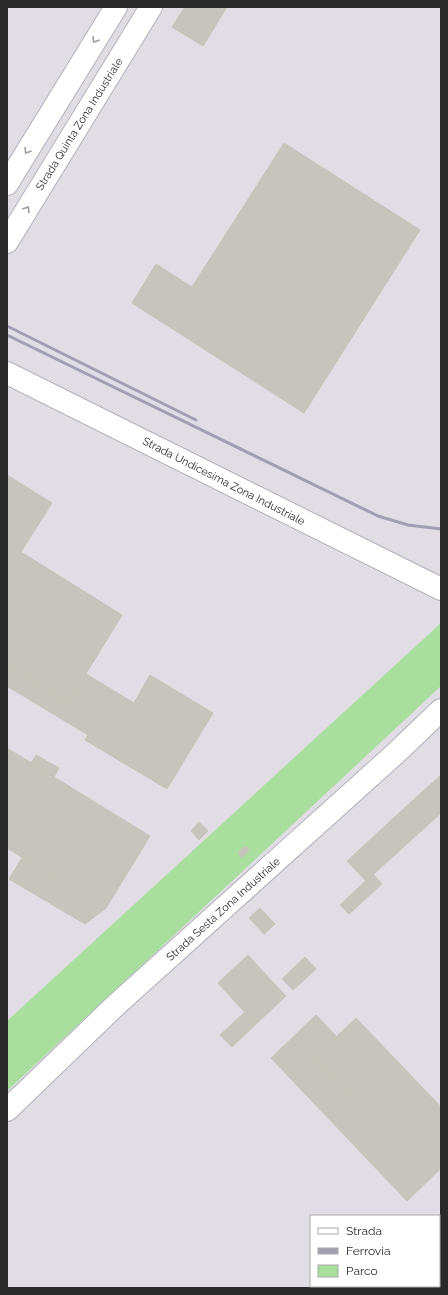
<svg xmlns="http://www.w3.org/2000/svg" width="448" height="1295" font-family="Raleway,sans-serif">
  <style>
    .industrial { fill: #e0dde4; fill-rule: evenodd }
    .green { fill: #a9de9e }
    .building { fill: #c7c4bd; stroke: #c6c4b7 }
    .lines { fill: none; stroke-linecap: round; stroke-linejoin: round }
    .minor-casing { stroke: #b1b1bd; stroke-width: 24 }
    .minor { stroke: #fff; stroke-width: 22 }
    .rail { stroke: #a1a0b3; stroke-width: 3 }
    .oneway { stroke: #9f9f9f }
    .labels { text-anchor: middle; stroke-width: 3; stroke-linejoin: round; paint-order: stroke }
    .street-label { font-size: 11px; fill: #2a2a2a; stroke: #fff }
  </style>
  <rect width="100%" height="100%" fill="#ebe8dd"/>
  <path class="industrial" d="M7 7H441V1288H7ZM311 1216H439V1286H311Z"/>
  <path class="green" d="M441 623V686L7 1091V1021Z"/>
  <path class="building" d="M185 7H227L203 46 172 27Z
    M284 143 420 230 304 413 132 303 156 264 192 287Z
    M7 475 52 503 21 552 122 615 68 703 7 665Z
    M7 665 68 703 86 674 134 703 150 675 213 713 167 789 85 740 88 735 7 686Z
    M7 748 150 836 106 908 7 848Z
    M36 755 59 768 54 777 31 763Z
    M441 775V812L423 791Z
    M423 791 441 813 366 881 347 861Z
    M199 822 208 831 199 840 191 831Z
    M245 846 249 850 242 858 238 853Z
    M22 858 106 908 85 924 9 879Z
    M373 874 382 884 349 914 340 905Z
    M260 908 275 924 264 934 249 918Z
    M248 955 268 977 238 1005 218 983Z
    M305 957 316 969 293 990 282 979Z
    M268 977 286 996 256 1024 238 1005Z
    M245 1012 256 1024 232 1047 220 1035Z
    M316 1015 337 1037 314 1058 430 1179 407 1201 271 1058Z
    M356 1018 441 1107V1168L430 1179 314 1058Z
    M441 1230V1260L439 1258V1232Z"/>
  <g class="lines">
    <g class="minor-casing">
      <path id="minor" d="M7 184 116 7
        M7 242 151 7
        M7 373 441 589
        M7 1110 116 1005 396 753 441 710"/>
    </g>
    <use href="#minor" class="minor"/>
    <path class="rail" d="M7 326 196 420
      M7 335 378 516 408 525 441 529"/>
  </g>
  <defs><path id="oneway-chevron" d="M-2-3.5L2.5 0L-2 3.5" fill="none" stroke-width="1.6" stroke-linecap="round" stroke-linejoin="round"/></defs>
  <g class="oneway">
    <use href="#oneway-chevron" transform="translate(95 40) rotate(122)"/>
    <use href="#oneway-chevron" transform="translate(27 151) rotate(122)"/>
    <use href="#oneway-chevron" transform="translate(27 209) rotate(-58)"/>
  </g>
  <g class="labels">
    <g class="street-label">
      <text transform="translate(79 124) rotate(-58)" y="4">Strada Quinta Zona Industriale</text>
      <text transform="translate(224 481) rotate(27)" y="4">Strada Undicesima Zona Industriale</text>
      <text transform="translate(223 909) rotate(-42)" y="4">Strada Sesta Zona Industriale</text>
    </g>
  </g>
  <rect width="448" height="1295" fill="none" stroke="#2a2a2a" stroke-width="16"/>
  <rect x="310" y="1215" width="130" height="72" fill="#ffffff" stroke="#aaaaaa"/>
  <rect x="318" y="1228" width="20" height="6" fill="#ffffff" stroke="#aaaaaa"/>
  <text x="346" y="1235" font-size="12" fill="#2a2a2a">Strada</text>
  <rect x="318" y="1248" width="20" height="6" fill="#a1a0b3" stroke="#aaaaaa"/>
  <text x="346" y="1255" font-size="12" fill="#2a2a2a">Ferrovia</text>
  <rect x="318" y="1265" width="20" height="12" fill="#a9de9e" stroke="#aaaaaa"/>
  <text x="346" y="1275" font-size="12" fill="#2a2a2a">Parco</text>
</svg>
